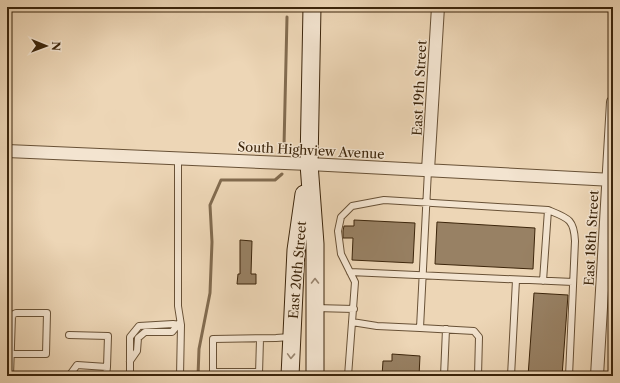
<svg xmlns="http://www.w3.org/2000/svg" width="620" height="383" font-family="'Libre Caslon Text',serif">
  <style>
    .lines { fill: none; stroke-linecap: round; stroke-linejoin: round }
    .stream { stroke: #826b4f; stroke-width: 3 }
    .building { fill: #988164; stroke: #3c250b }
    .service-casing { stroke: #685136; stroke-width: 8 }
    .minor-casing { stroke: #685136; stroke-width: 14 }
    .secondary-casing { stroke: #3c250b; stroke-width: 19 }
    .service { stroke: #f3e4d0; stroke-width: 6 }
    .minor { stroke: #f3e4d0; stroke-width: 12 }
    .secondary { stroke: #f3e4d0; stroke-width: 17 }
    .oneway { stroke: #98846e }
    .labels { text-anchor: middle; stroke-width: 3; stroke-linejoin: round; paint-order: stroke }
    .street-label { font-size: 13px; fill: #3c250b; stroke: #f3e4d0 }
  </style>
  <rect width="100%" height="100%" fill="#edd6b6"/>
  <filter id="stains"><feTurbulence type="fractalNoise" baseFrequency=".005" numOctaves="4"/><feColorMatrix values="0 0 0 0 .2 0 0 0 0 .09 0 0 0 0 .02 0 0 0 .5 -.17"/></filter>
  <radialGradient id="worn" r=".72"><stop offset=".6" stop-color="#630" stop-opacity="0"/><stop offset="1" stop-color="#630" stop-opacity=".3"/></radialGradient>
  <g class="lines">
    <path class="stream" d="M284 146 287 17
      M198 376 199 349 210 293 212 242 210 205 221 180H275L282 174"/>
  </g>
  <path class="building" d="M354 220 415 223 413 263 352 260 353 238H343V231L344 226H354Z
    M437 222 535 228 533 269 435 264Z
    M240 240 252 241 251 274H256V284H237L238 274H240Z
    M534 293 568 295 562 376H528Z
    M392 354 420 356 419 376H382L383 361H392Z"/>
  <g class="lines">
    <g class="service-casing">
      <path id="service" d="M178 158V306L181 325 180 376
        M428 170 420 328 474 331 479 337 478 376
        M350 272 573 282
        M543 281 548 210
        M315 308 354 309
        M352 322 377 326 420 328
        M69 335 108 336 107 367
        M130 361 137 351 138 338 145 332H172L177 326
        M259 372H213V339L276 338 290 337
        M259 374 260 339
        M10 376 12 315 16 313H47L46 354H11
        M69 376 77 365 107 367 106 376
        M130 376V337L139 326 173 324 181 325
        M348 376 355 282 341 254 338 231 341 217 352 206 384 200 548 210C568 218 574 219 575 241L569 376
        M444 376 446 329
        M511 376 516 280"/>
    </g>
    <g class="minor-casing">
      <path id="minor" d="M7 151 309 164 613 180
        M428 170 438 7
        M597 376 613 102"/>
    </g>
    <g class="secondary-casing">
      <path id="secondary" d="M312 7 309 164 315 244V376
        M290 376 296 250 304 194"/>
    </g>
    <use href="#service" class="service"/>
    <use href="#minor" class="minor"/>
    <use href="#secondary" class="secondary"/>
  </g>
  <defs><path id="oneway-chevron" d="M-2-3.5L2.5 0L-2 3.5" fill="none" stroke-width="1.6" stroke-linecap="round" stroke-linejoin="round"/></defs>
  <g class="oneway">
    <use href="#oneway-chevron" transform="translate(315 281) rotate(-90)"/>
    <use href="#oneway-chevron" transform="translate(291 356) rotate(92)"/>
  </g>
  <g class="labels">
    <g class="street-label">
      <text transform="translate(419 88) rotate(-87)" y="5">East 19th Street</text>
      <text transform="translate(311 150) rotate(3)" y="5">South Highview Avenue</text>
      <text transform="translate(591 238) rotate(-87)" y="5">East 18th Street</text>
      <text transform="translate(297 270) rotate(-85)" y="5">East 20th Street</text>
    </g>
  </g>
  <rect width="620" height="383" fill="none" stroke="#edd6b6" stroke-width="24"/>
  <rect x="8" y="8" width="604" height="367" fill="none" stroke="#3c250b" stroke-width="2"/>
  <rect x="12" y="12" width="596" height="359" fill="none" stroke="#3c250b"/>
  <g transform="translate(46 46) rotate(91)" stroke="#f3e4d0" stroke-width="3" paint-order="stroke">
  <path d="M0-3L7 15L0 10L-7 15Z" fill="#3c250b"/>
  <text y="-6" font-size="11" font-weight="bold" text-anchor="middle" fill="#3c250b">N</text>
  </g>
  <rect width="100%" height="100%" filter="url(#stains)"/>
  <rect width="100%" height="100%" fill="url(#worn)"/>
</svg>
